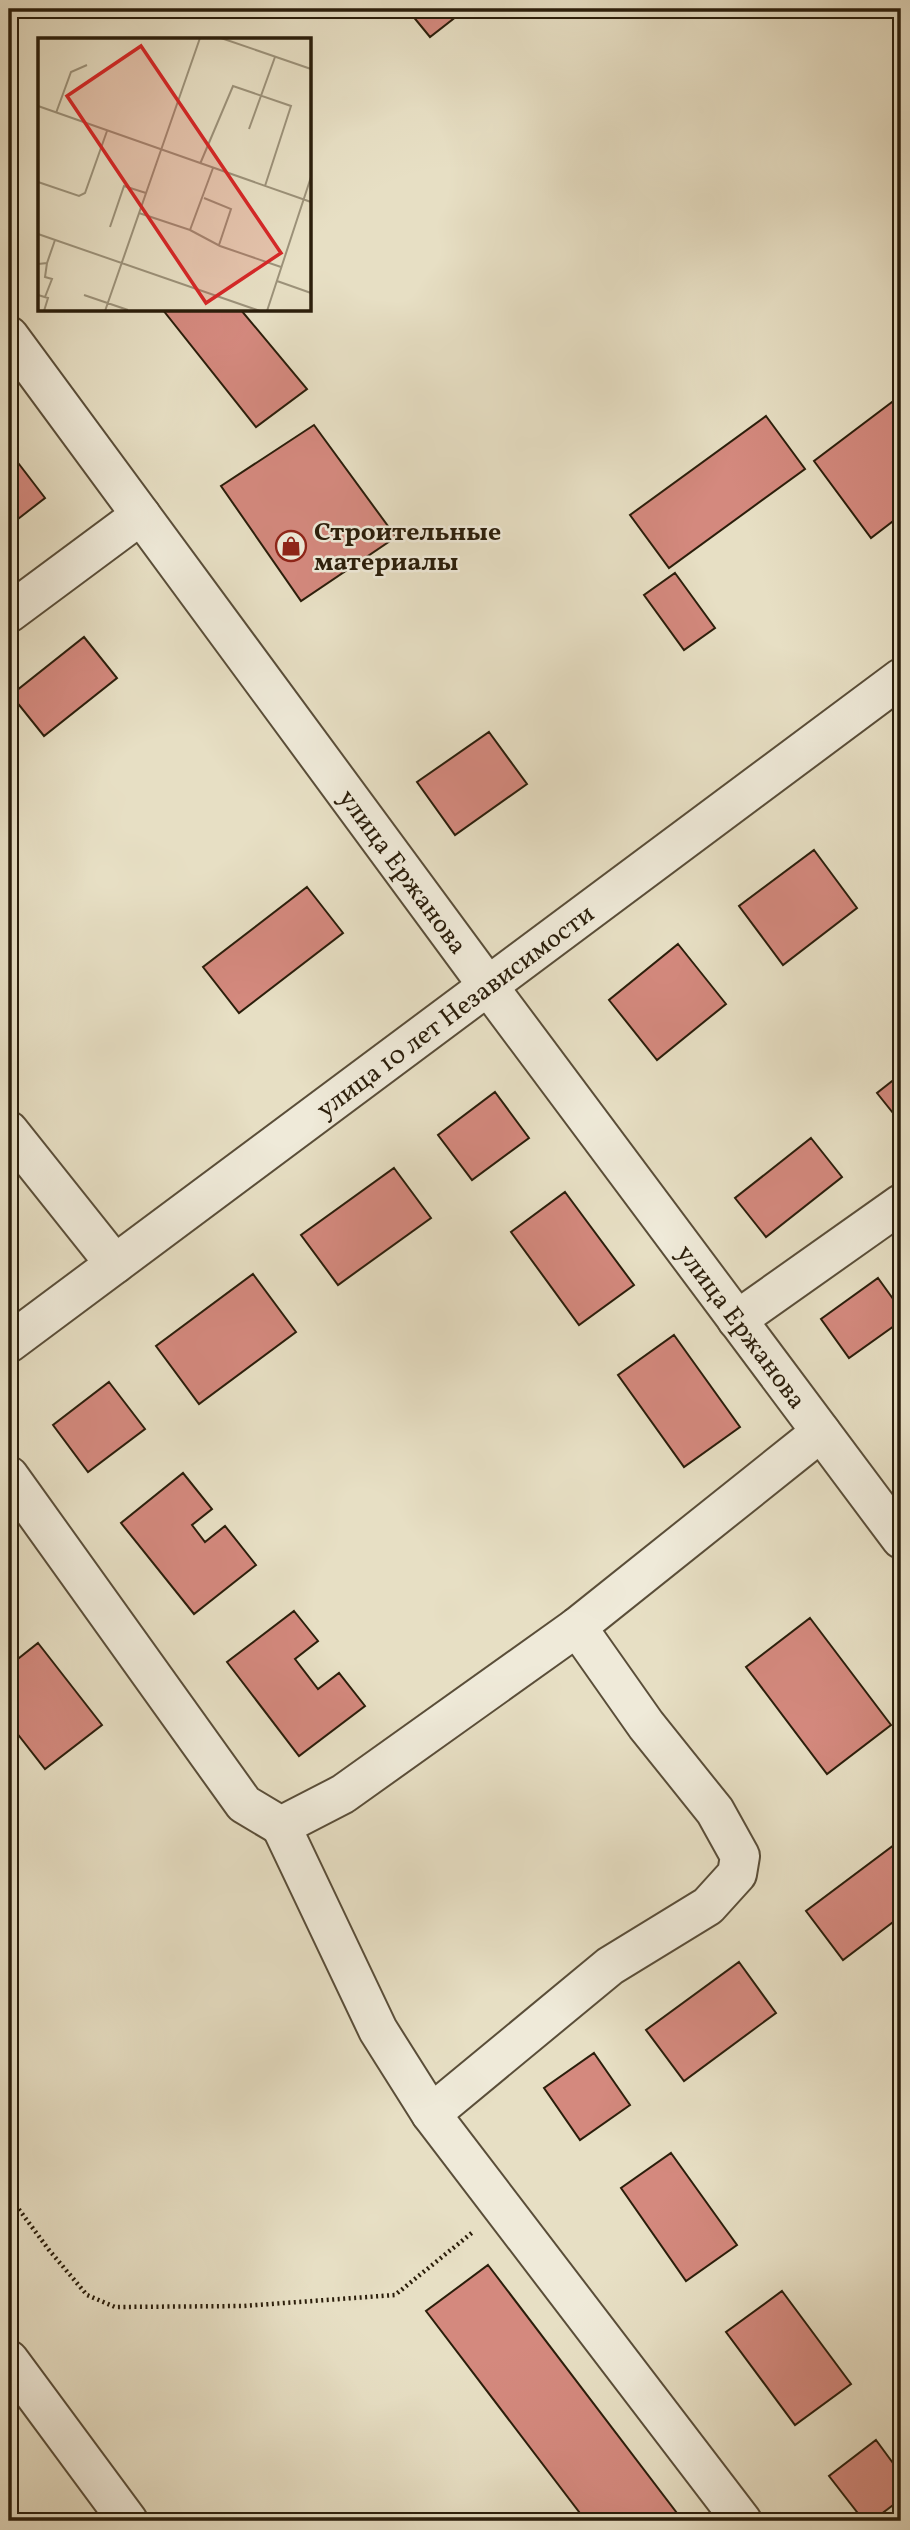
<svg xmlns="http://www.w3.org/2000/svg" width="910" height="2530" font-family="Vollkorn,serif">
  <style>
    .building { fill: #d4897e; stroke: #2b1e0b; stroke-width: 2 }
    .lines { fill: none; stroke-linecap: round; stroke-linejoin: round }
    .minor-casing { stroke: #5a4e39; stroke-width: 42 }
    .path { stroke: #2b1e0b; stroke-width: 4.5; stroke-dasharray: 2 3.5; stroke-linecap: butt }
    .minor { stroke: #efead9; stroke-width: 38 }
    .labels { text-anchor: middle; stroke-width: 5; stroke-linejoin: round; paint-order: stroke }
    .poi-label { font-size: 26px; font-weight: bold; fill: #2b1e0b; stroke: #efead9; text-anchor: start }
    .street-label { font-size: 26px; fill: #2b1e0b; stroke: #efead9 }
    .inset-road { fill: none; stroke: #9c927a; stroke-width: 2 }
    .view { fill: #d62828; fill-opacity: 0.15; stroke: #d62828; stroke-width: 3.5 }
    .inset-edge { fill: none; stroke: #2b1e0b; stroke-width: 3.5 }
  </style>
  <rect width="100%" height="100%" fill="#e7dfc4"/>
  <filter id="stains"><feTurbulence type="fractalNoise" baseFrequency=".00286" numOctaves="4"/><feColorMatrix values="0 0 0 0 .2 0 0 0 0 .09 0 0 0 0 .02 0 0 0 .5 -.17"/></filter>
  <radialGradient id="worn" r=".72"><stop offset=".6" stop-color="#630" stop-opacity="0"/><stop offset="1" stop-color="#630" stop-opacity=".3"/></radialGradient>
  <path class="building" d="M407 9H466L430 37Z
    M163 310H241L307 389 256 427Z
    M900 396 901 515 871 538 814 461Z
    M766 416 805 469 669 568 630 515Z
    M314 425 396 537 301 601 221 486Z
    M9 451 45 498 9 526Z
    M675 573 715 628 684 650 644 595Z
    M84 637 117 678 44 736 11 695Z
    M489 732 527 784 455 835 417 782Z
    M814 850 857 908 783 965 739 906Z
    M307 887 343 933 239 1013 203 967Z
    M678 944 726 1004 657 1060 609 1000Z
    M901 1074V1123L877 1093Z
    M495 1092 529 1138 472 1180 438 1135Z
    M811 1138 842 1177 766 1237 735 1198Z
    M394 1168 431 1218 338 1285 301 1235Z
    M565 1192 634 1285 579 1325 511 1232Z
    M253 1274 296 1332 199 1404 156 1346Z
    M878 1278 901 1310V1321L849 1358 821 1319Z
    M674 1335 740 1427 684 1467 618 1375Z
    M109 1382 145 1429 88 1472 53 1425Z
    M183 1473 212 1509 192 1525 205 1542 225 1526 256 1565 194 1614 121 1523Z
    M294 1611 318 1641 295 1659 318 1689 339 1673 365 1706 299 1756 227 1662Z
    M810 1618 891 1725 827 1774 746 1667Z
    M38 1643 102 1725 45 1769 9 1723V1666Z
    M898 1842 901 1847V1916L843 1960 806 1911Z
    M739 1962 776 2013 684 2081 646 2030Z
    M594 2053 630 2105 580 2140 544 2088Z
    M671 2153 737 2245 686 2281 621 2188Z
    M488 2265 683 2521H586L426 2311Z
    M782 2291 851 2384 795 2425 726 2332Z
    M876 2440 901 2474V2499L872 2521H864L829 2476Z"/>
  <g class="lines">
    <g class="minor-casing">
      <g id="minor">
        <path id="s1" d="M9 336 488 986 901 1539"/>
        <path d="M9 613 141 515"/>
        <path d="M9 1131 115 1264"/>
        <path d="M737 1320 901 1204"/>
        <path id="s2" d="M9 1343 901 678"/>
        <path d="M9 1476 244 1804 281 1826 343 1794 577 1627 821 1432"/>
        <path d="M281 1826 378 2030 431 2114 742 2521"/>
        <path d="M431 2114 610 1966 708 1906 737 1874 740 1856 715 1811 646 1725 577 1627"/>
        <path d="M9 2360 128 2521"/>
      </g>
    </g>
    <path class="path" d="M9 2196 49 2250 87 2295 115 2307 243 2306 395 2295 473 2232"/>
    <use href="#minor" class="minor"/>
  </g>
  <defs>
    <g id="shop-ring" transform="scale(1.575)"><circle r="9.5" fill="#efead9" stroke="#8f2418" stroke-width="1.5"/><path d="M-5-2.5h2.3a2.7 3.5 0 0 1 5.4 0H5L5.5 6h-11ZM-1.5-2.5h3a1.5 2.3 0 0 0-3 0Z" fill="#8f2418"/></g>
  </defs>
  <g fill-rule="evenodd">
    <use href="#shop-ring" x="291" y="546"/>
  </g>
  <g class="labels">
    <g class="poi-label">
      <text x="314" y="540">Строительные<tspan x="314" dy="30">материалы</tspan></text>
    </g>
    <g class="street-label">
      <text dy="9" stroke="none"><textPath href="#s1" startOffset="665">улица Ержанова</textPath></text>
      <text dy="9" stroke="none"><textPath href="#s2" startOffset="556">улица 10 лет Независимости</textPath></text>
      <text dy="9" stroke="none"><textPath href="#s1" startOffset="1232">улица Ержанова</textPath></text>
    </g>
  </g>
  <g transform="translate(38 38)">
    <rect width="273" height="273" fill="#e7dfc4"/>
    <path class="inset-road" d="M183 0 273 31M0 68 273 164M18 75 33 34 49 27M211 91 237 19M162 126 195 48 253 68 227 148M0 144 41 158 47 155 69 93M166 160 193 171 181 207M101 175 152 192 175 130M72 189 86 148 108 155M152 192 182 208 243 229M0 196 222 273M0 226 9 225 17 202M239 243 273 255M0 257 10 260 6 273M46 257 90 272M7 259 14 241 7 239 9 225M67 273 162 0M229 273 273 139"/>
    <path class="view" d="M103 8 243 215 168 265 29 58Z"/>
    <rect width="273" height="273" class="inset-edge"/>
  </g>
  <rect width="910" height="2530" fill="none" stroke="#e7dfc4" stroke-width="35"/>
  <rect x="10" y="10" width="889" height="2509" fill="none" stroke="#2b1e0b" stroke-width="3.5"/>
  <rect x="18" y="18" width="875" height="2495" fill="none" stroke="#2b1e0b" stroke-width="2"/>
  <rect width="100%" height="100%" filter="url(#stains)"/>
  <rect width="100%" height="100%" fill="url(#worn)"/>
</svg>
